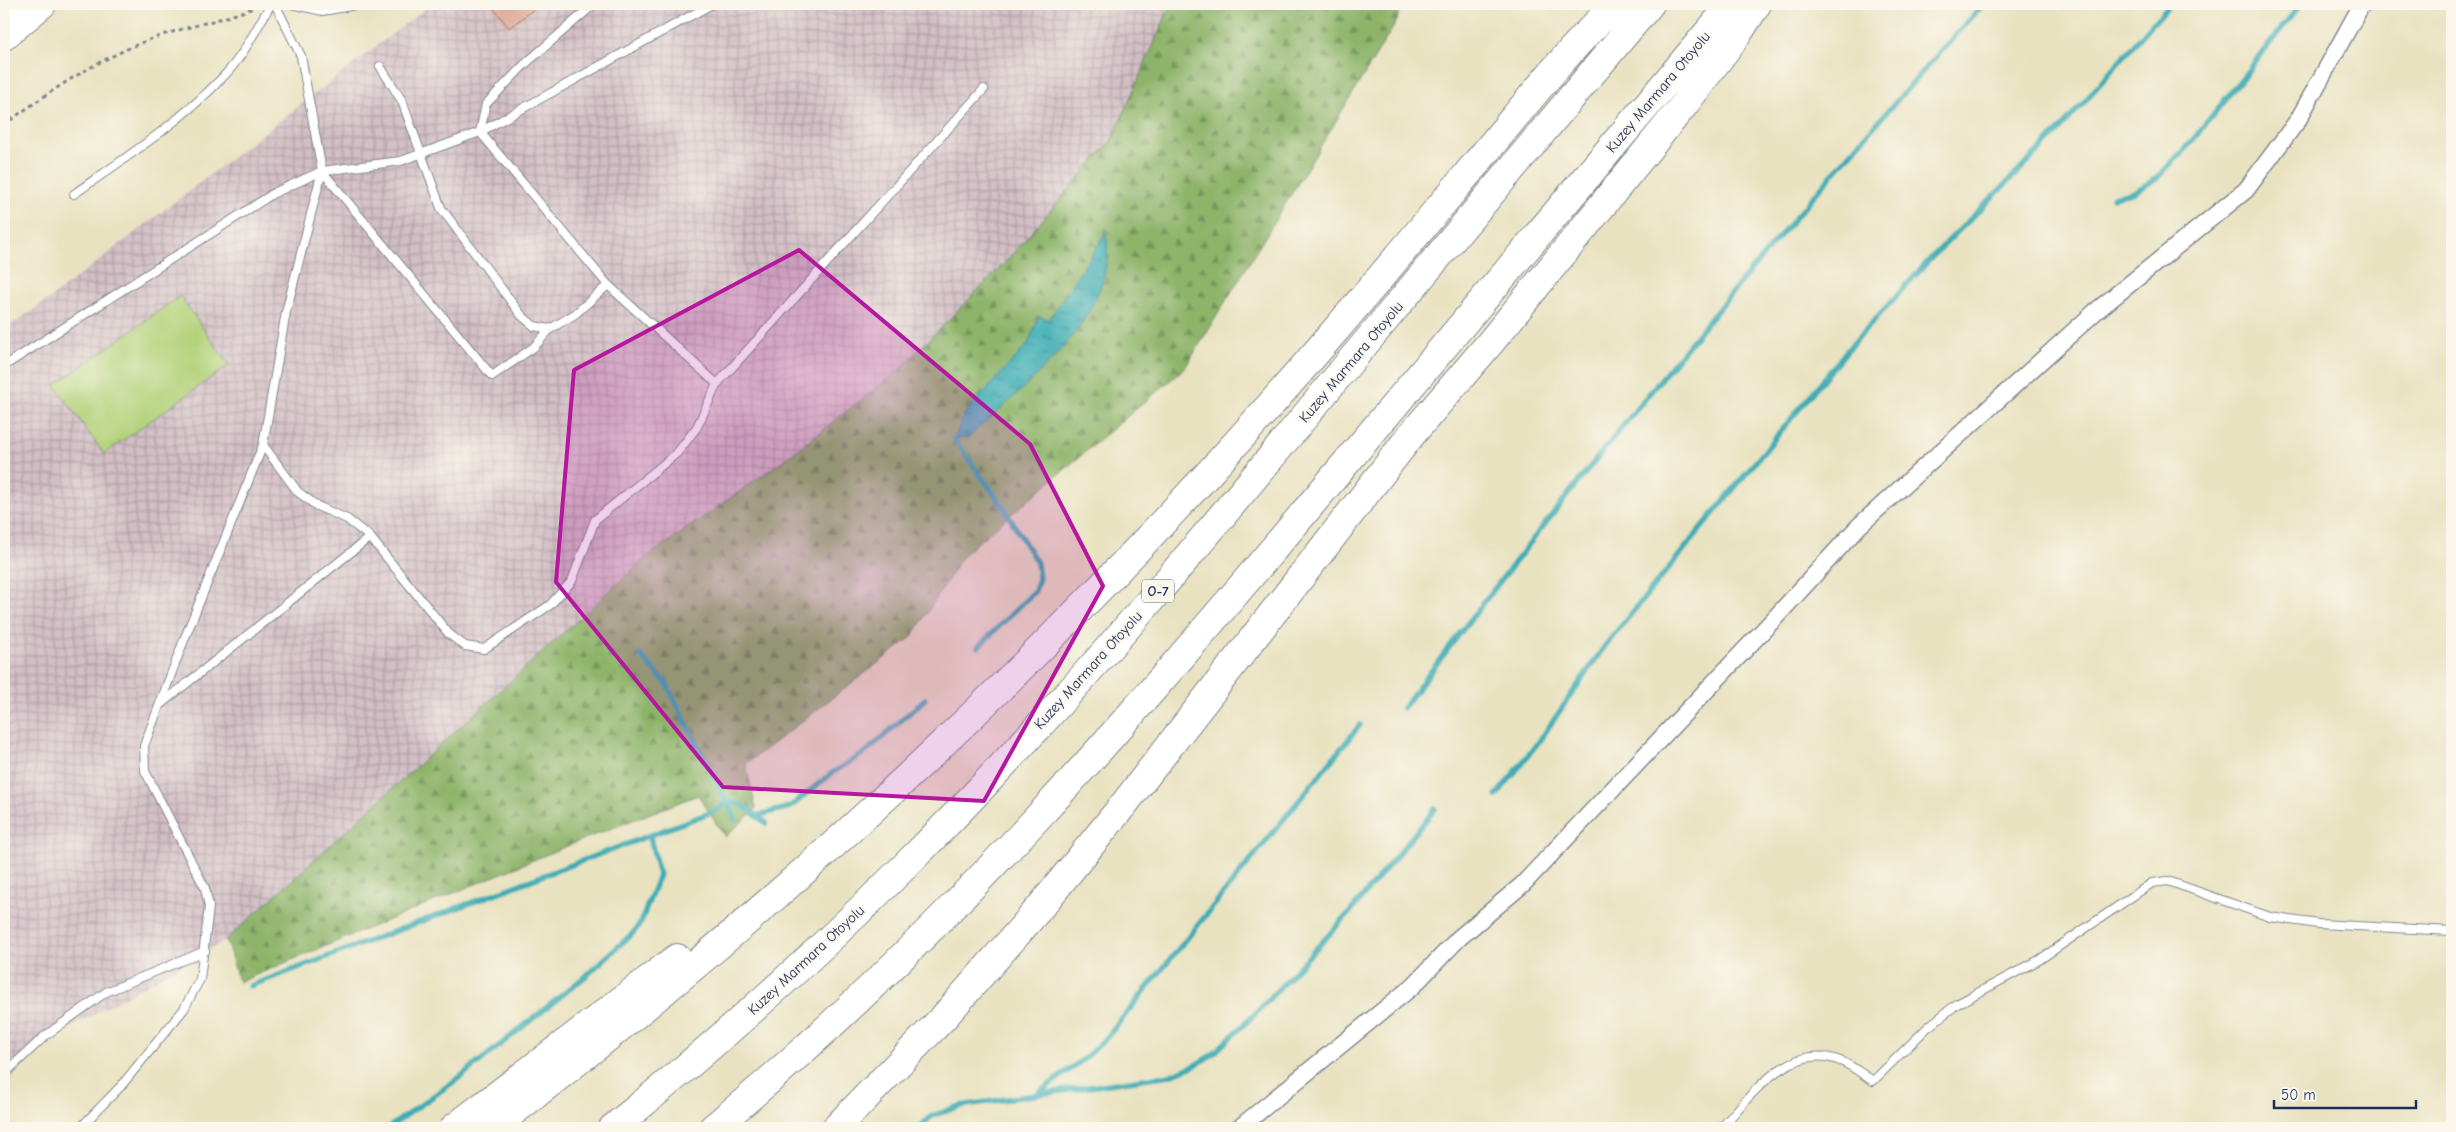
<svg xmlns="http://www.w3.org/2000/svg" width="2456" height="1132" font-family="'Comic Neue',sans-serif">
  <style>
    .industrial { fill: url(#industrial-grid) }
    .green { fill: #b2d279; stroke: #66806c }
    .forest { fill: url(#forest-firs); stroke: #547264 }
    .water { fill: url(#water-ripples); stroke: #2c6e8a }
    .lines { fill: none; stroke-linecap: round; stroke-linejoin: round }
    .stream { stroke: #3cadb5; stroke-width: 5.5 }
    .building { fill: #dfa997 }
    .lane-casing { stroke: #828890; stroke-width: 10 }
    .street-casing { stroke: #828890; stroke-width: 19 }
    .highway-casing { stroke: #828890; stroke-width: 30 }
    .path { stroke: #828890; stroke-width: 3; stroke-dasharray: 4 4; stroke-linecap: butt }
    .lane { stroke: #fff; stroke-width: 8 }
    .street { stroke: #fff; stroke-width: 16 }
    .highway { stroke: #fff; stroke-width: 28 }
    .marked { fill: #b5179e; fill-opacity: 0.2; stroke: #b5179e; stroke-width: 4; stroke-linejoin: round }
    .labels { text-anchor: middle; stroke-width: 4; stroke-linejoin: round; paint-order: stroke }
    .shield { fill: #fbf7ec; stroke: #5e6b89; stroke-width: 1 }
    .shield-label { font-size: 14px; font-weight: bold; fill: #1b2f5e }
    .street-label { font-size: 15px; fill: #1b2f5e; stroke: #fbf7ec }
  </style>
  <defs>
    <pattern id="industrial-grid" width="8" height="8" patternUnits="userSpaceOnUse" patternTransform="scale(1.25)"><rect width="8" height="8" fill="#d2bec5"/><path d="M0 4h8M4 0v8" fill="none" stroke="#aa9ba3"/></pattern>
    <pattern id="forest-firs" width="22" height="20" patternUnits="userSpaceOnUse" patternTransform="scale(1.25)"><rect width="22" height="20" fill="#8db469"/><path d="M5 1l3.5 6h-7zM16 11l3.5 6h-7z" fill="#72935a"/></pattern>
    <pattern id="water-ripples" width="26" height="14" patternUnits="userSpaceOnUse" patternTransform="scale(1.25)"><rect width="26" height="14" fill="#3cadb5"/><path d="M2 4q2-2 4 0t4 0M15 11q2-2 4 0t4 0" fill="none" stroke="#328d96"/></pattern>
  </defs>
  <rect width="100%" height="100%" fill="#fbf7ec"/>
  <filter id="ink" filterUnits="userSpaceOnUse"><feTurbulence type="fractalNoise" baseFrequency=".02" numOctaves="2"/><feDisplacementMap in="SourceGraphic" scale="10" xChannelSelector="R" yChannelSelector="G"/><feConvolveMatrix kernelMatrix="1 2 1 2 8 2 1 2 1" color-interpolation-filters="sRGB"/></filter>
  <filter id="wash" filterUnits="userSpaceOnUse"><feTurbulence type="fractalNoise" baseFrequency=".0096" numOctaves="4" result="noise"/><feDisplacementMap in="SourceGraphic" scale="20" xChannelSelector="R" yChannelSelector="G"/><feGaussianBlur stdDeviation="1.12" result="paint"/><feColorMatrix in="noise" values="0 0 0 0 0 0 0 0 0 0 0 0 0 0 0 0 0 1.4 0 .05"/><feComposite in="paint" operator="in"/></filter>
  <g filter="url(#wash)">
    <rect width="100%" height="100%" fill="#e9e2c1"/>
    <path class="industrial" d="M431 4H1171L1112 140 1004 264 899 370 791 455 647 557 226 940 57 1035 4 1085V330L49 299Z"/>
    <path class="green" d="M180 296 229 365 104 454 55 385Z"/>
    <path class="forest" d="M1171 4H1401L1397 21 1185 368 964 554 912 637 746 764 756 809 725 837 698 795 584 839 239 982 226 940 647 557 791 455 899 370 1004 264 1112 140Z"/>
    <path class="water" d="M1106 233C1121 314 1021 389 969 437L954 439 965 413 1028 344 1039 316 1049 320Z"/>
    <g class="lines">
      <path class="stream" d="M2113 197 2132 193 2156 179 2192 141 2301 4
        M954 439 1002 505 1037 563 1039 578 1035 591 978 647
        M640 655 666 683 736 820
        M1403 708C1587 465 1778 228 1984 4
        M1496 796 1540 740 1604 647 1849 348 1932 257 2055 135 2170 4
        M726 801 744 806 766 823
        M756 816 790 807 832 773 866 752 925 699
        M250 986 717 810 725 803
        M1037 1094 1085 1058 1108 1036 1360 725
        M388 1128 459 1078 587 975 634 932 641 922 659 875 650 837
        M918 1128 932 1116 960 1106 1170 1075 1194 1066 1213 1054 1256 1013 1350 912 1435 809"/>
    </g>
    <g id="blocks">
      <path class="building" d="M490 4H541L509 28Z"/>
    </g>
  </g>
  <g filter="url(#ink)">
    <use href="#blocks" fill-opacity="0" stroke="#828890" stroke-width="1"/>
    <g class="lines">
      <g class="lane-casing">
        <path id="lane" d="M291 4 323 11 361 4
          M594 4 524 65 486 104 480 132 608 285 717 384 984 89
          M380 66 402 101 441 208 522 316 534 326 550 329 575 314 608 285
          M322 171 492 376 534 347 550 329
          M74 194C125 158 179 123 222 78 243 57 256 29 271 4
          M4 366 274 193 322 171 401 161 480 132 712 4
          M263 445 298 492 317 506 347 519 370 537 449 634 465 646 484 649 550 605 572 581 595 520 677 453 697 427 717 384
          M161 704 370 537
          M4 1074 45 1036 106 992 205 951
          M80 1128 121 1086 184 1009 200 979 209 907 205 888 145 771 144 746 184 640 263 445 286 312 322 171 301 56 275 4
          M1721 1128C1750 1097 1789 1040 1840 1061 1852 1065 1863 1075 1873 1081L1928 1027 1957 1004 2039 960 2152 883 2168 881 2270 917 2318 924 2452 931"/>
      </g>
      <g class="street-casing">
        <path id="street" d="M1239 1128 1413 986 1459 938 1522 885 1774 619 1859 526 2095 312 2246 190 2298 120 2362 4"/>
      </g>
      <g class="highway-casing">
        <path id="highway" d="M4 9 12 4
          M4 36 42 4
          M454 1128 677 958
          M492 1128C744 936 980 720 1196 487 1288 388 1376 283 1463 179 1513 120 1560 58 1616 4
          M613 1128C714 1046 812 959 905 866 1064 708 1210 532 1353 358 1451 240 1551 122 1650 4
          M713 1128C939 942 1131 718 1319 495 1457 331 1595 167 1732 4
          M836 1128 944 1017 1037 911 1125 803 1412 434 1490 343 1684 105 1737 35 1757 4"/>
      </g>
      <path class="path" d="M4 125C49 92 88 65 141 43 177 28 217 22 253 8"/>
      <use href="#lane" class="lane"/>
      <use href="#street" class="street"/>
      <use href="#highway" class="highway"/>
    </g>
  </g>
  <path class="marked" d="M799 250 1030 444 1103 586 984 801 723 787 556 582 574 370Z"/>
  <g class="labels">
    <rect class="shield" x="1142" y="579.5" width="32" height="23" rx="4"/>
    <g class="shield-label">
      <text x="1158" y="596">O-7</text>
    </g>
    <g class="street-label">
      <text transform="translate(1658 92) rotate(-50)" y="5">Kuzey Marmara Otoyolu</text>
      <text transform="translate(1351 362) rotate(-50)" y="5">Kuzey Marmara Otoyolu</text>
      <text transform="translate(1088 670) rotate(-48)" y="5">Kuzey Marmara Otoyolu</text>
      <text transform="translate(806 960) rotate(-43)" y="5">Kuzey Marmara Otoyolu</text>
    </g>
  </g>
  <rect width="2456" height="1132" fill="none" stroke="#fbf7ec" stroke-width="20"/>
  <path d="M2274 1100v8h142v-8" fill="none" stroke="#1b2f5e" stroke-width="2.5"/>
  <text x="2281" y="1100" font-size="15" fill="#1b2f5e" stroke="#fbf7ec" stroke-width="4" paint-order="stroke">50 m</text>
</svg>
